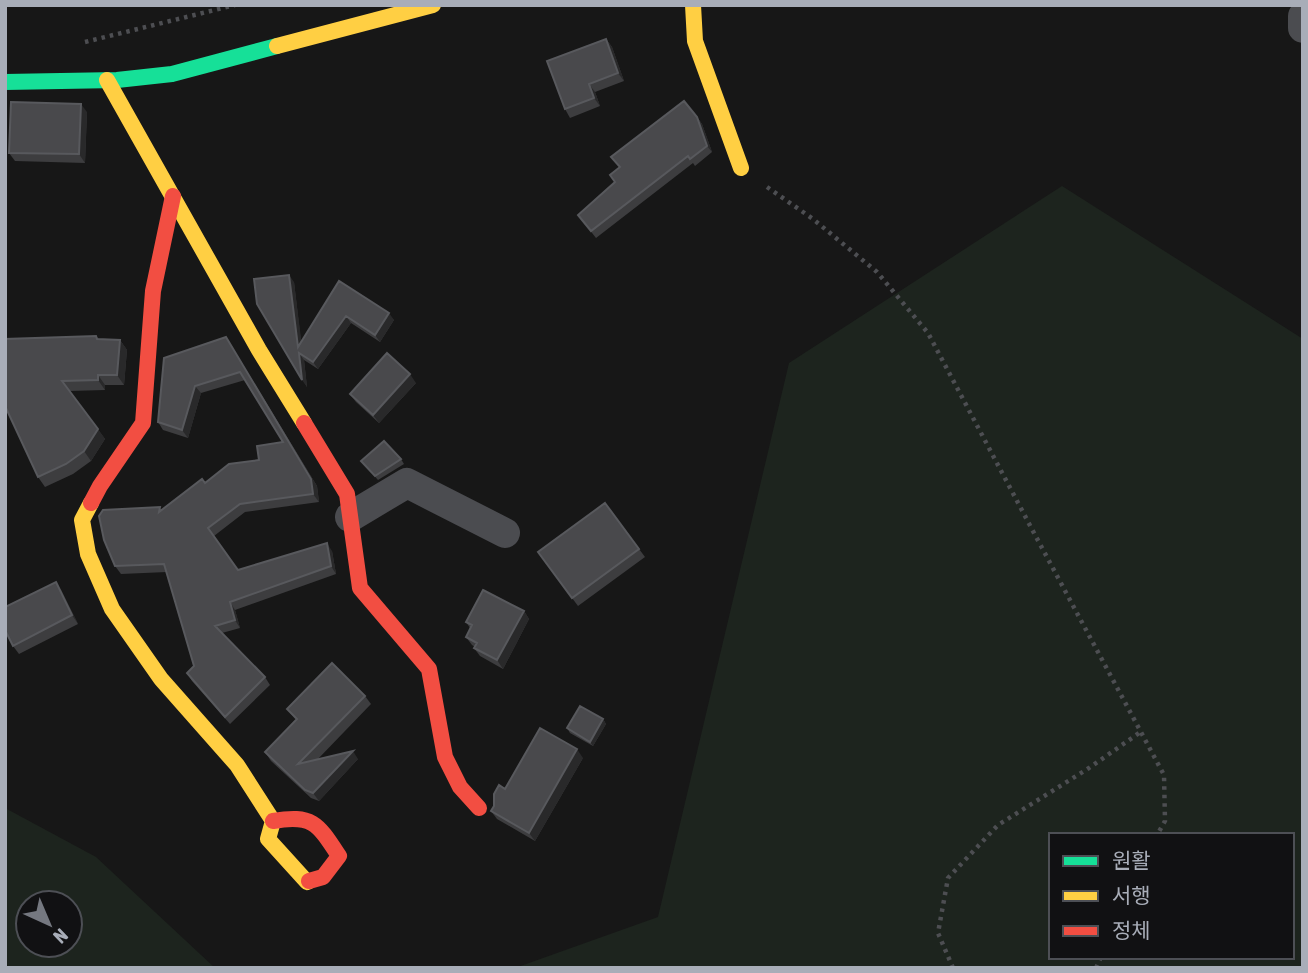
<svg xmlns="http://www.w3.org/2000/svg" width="1308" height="973" font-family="'Asap Condensed','Noto Sans KR',sans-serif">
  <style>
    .green { fill: #1d241e; fill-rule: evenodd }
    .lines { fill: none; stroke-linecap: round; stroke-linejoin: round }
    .path { stroke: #4d4e52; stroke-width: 4.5; stroke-dasharray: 3.5 5; stroke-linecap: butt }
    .street { stroke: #4b4c50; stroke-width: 30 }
    .fast { stroke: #16e098; stroke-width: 16 }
    .slow { stroke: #ffcf43; stroke-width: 16 }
    .jam { stroke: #f24e42; stroke-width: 16 }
    .wall { fill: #3d3d3f }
    .shaded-wall { fill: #29292a }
    .building { fill: #49494c; stroke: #58595d; stroke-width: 2 }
  </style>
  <rect width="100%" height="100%" fill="#171717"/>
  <path class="green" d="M1062 186 1303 339V968H515L658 917 789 363ZM1051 835H1292V957H1051Z
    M5 808 96 857 215 968H5ZM28 903H70V945H28Z"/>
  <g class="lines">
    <path class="path" d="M85 42 235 5
      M767 187 813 219 877 272 928 333 1034 533 1164 775 1165 821 1157 835
      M953 968 938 933 948 878 998 825 1089 768 1142 731
      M1096 968 1101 957"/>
    <path class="street" d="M1303 16V28
      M350 517 407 483 505 533"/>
    <path class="fast" d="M5 82 117 80 172 74 277 46"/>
    <path class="slow" d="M693 5 695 41 741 168
      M277 46 433 5
      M107 80 259 350 304 423
      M91 503 82 520 88 554 112 609 161 679 237 765 273 821 268 839 307 882 309 881"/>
    <path class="jam" d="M304 423 347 494 360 588 429 669 445 757 460 787 479 808
      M91 503 100 486 143 423 153 291 173 196
      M273 821C313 814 318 824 339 856L323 877 309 881"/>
  </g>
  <path class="wall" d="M606 39 612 47 624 81 595 92 600 106 570 118 565 109Z
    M87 112 85 163 15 161 9 153Z
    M697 117 702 124 712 152 695 166 693 163 596 238 578 215Z
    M339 281 394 320 380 342 351 323 318 369 304 360 307 387 257 304 294 282 301 342Z
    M96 336 99 339 120 340 127 350 124 385H105V390L69 391 105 439 91 461 73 474 45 487 38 477 5 406Z
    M226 337 317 486 319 502 245 512 214 536 238 570 332 551 336 574 235 610 240 628 222 633 265 677 270 685 230 724 192 681 187 673 194 666 167 572 121 574 115 566 162 510 205 483 259 460 283 442 245 380 201 393 188 438 163 430 158 422Z
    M416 383 379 423 356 402 350 394Z
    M401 459 404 464 378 480 361 461Z
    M605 503 645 557 578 606 538 552Z
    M61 590 78 624 19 654 13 646Z
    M524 611 529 619 503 669 480 656 474 648 475 647 472 645 466 637 470 628 466 622Z
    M365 696 371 704 317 760 358 759 319 801 311 798 271 761 265 752 296 720 287 709Z
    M603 719 606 724 593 746 570 733 567 728Z
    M583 758 535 841 497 819 491 811Z"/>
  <path class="shaded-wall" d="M606 39 612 47 624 81 618 73Z
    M589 84 595 92 600 106 594 98Z
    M81 104 87 112 85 163 79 154Z
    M697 117 702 124 712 152 707 146Z
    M289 275 294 282 303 354 298 347Z
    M389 313 394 320 380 342 375 335Z
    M346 316 351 323 318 369 313 362Z
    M226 337 317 486 319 502 313 494Z
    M120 340 127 350 124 385 117 375Z
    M299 353 304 360 307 387 302 380Z
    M410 374 416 383 379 423 373 415Z
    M98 375 105 385V390L98 380Z
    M195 386 201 393 188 438 182 430Z
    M98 429 105 439 91 461 84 451Z
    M327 543 332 551 336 574 331 566Z
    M56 582 61 590 78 624 72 615Z
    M230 602 235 610 240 628 235 620Z
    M524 611 529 619 503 669 497 660Z
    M603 719 606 724 593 746 590 742Z
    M577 749 583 758 535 841 529 833Z
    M353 751 358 759 319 801 313 793Z"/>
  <path class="building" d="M606 39 618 73 589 84 594 98 565 109 547 61Z
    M684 101 697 117 707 146 690 159 688 156 591 231 578 215 615 182 610 175 620 167 611 157Z
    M11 102 81 104 79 154 9 153Z
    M289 275 298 347 339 281 389 313 375 335 346 316 313 362 299 353 302 380 257 304 254 279Z
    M96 336 97 339 120 340 117 375H98V380L62 381 98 429 84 451 66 464 38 477 5 406V339Z
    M226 337 311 479 313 494 240 504 208 528 238 570 327 543 331 566 230 602 235 620 215 626 265 677 225 717 187 673 194 666 164 564 115 566 104 540 99 516 103 510 160 507 159 512 202 479 205 483 229 464 259 460 257 446 283 442 240 372 195 386 182 430 158 422 164 358Z
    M387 353 410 374 373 415 350 394Z
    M384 441 401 459 375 476 361 461Z
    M605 503 639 549 572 598 538 552Z
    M56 582 72 615 13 646 5 630V607Z
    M483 590 524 611 497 660 474 648 477 643 466 637 472 625 466 622Z
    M332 663 365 696 298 764 353 751 313 793 305 790 265 752 297 719 287 709Z
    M580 706 603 719 590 742 567 728Z
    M540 728 577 749 529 833 491 811 494 806V794L499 785 505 789Z"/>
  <rect width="1308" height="973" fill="none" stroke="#a8adb8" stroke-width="14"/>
  <rect x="1049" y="833" width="245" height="126" fill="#111113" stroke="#4d4f55" stroke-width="2"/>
  <rect x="1063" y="856" width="35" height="10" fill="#16e098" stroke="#4d4f55" stroke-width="2"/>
  <text x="1112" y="868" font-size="21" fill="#a8adb8">원활</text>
  <rect x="1063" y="891" width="35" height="10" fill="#ffcf43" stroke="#4d4f55" stroke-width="2"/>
  <text x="1112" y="903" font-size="21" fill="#a8adb8">서행</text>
  <rect x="1063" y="926" width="35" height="10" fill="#f24e42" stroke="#4d4f55" stroke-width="2"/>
  <text x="1112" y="938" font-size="21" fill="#a8adb8">정체</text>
  <g transform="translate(49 924) rotate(136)"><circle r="33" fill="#111113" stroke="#4d4f55" stroke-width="2"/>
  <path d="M0-5L12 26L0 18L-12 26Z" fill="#757880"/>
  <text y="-10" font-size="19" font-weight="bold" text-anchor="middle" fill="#a8adb8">N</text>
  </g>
</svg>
